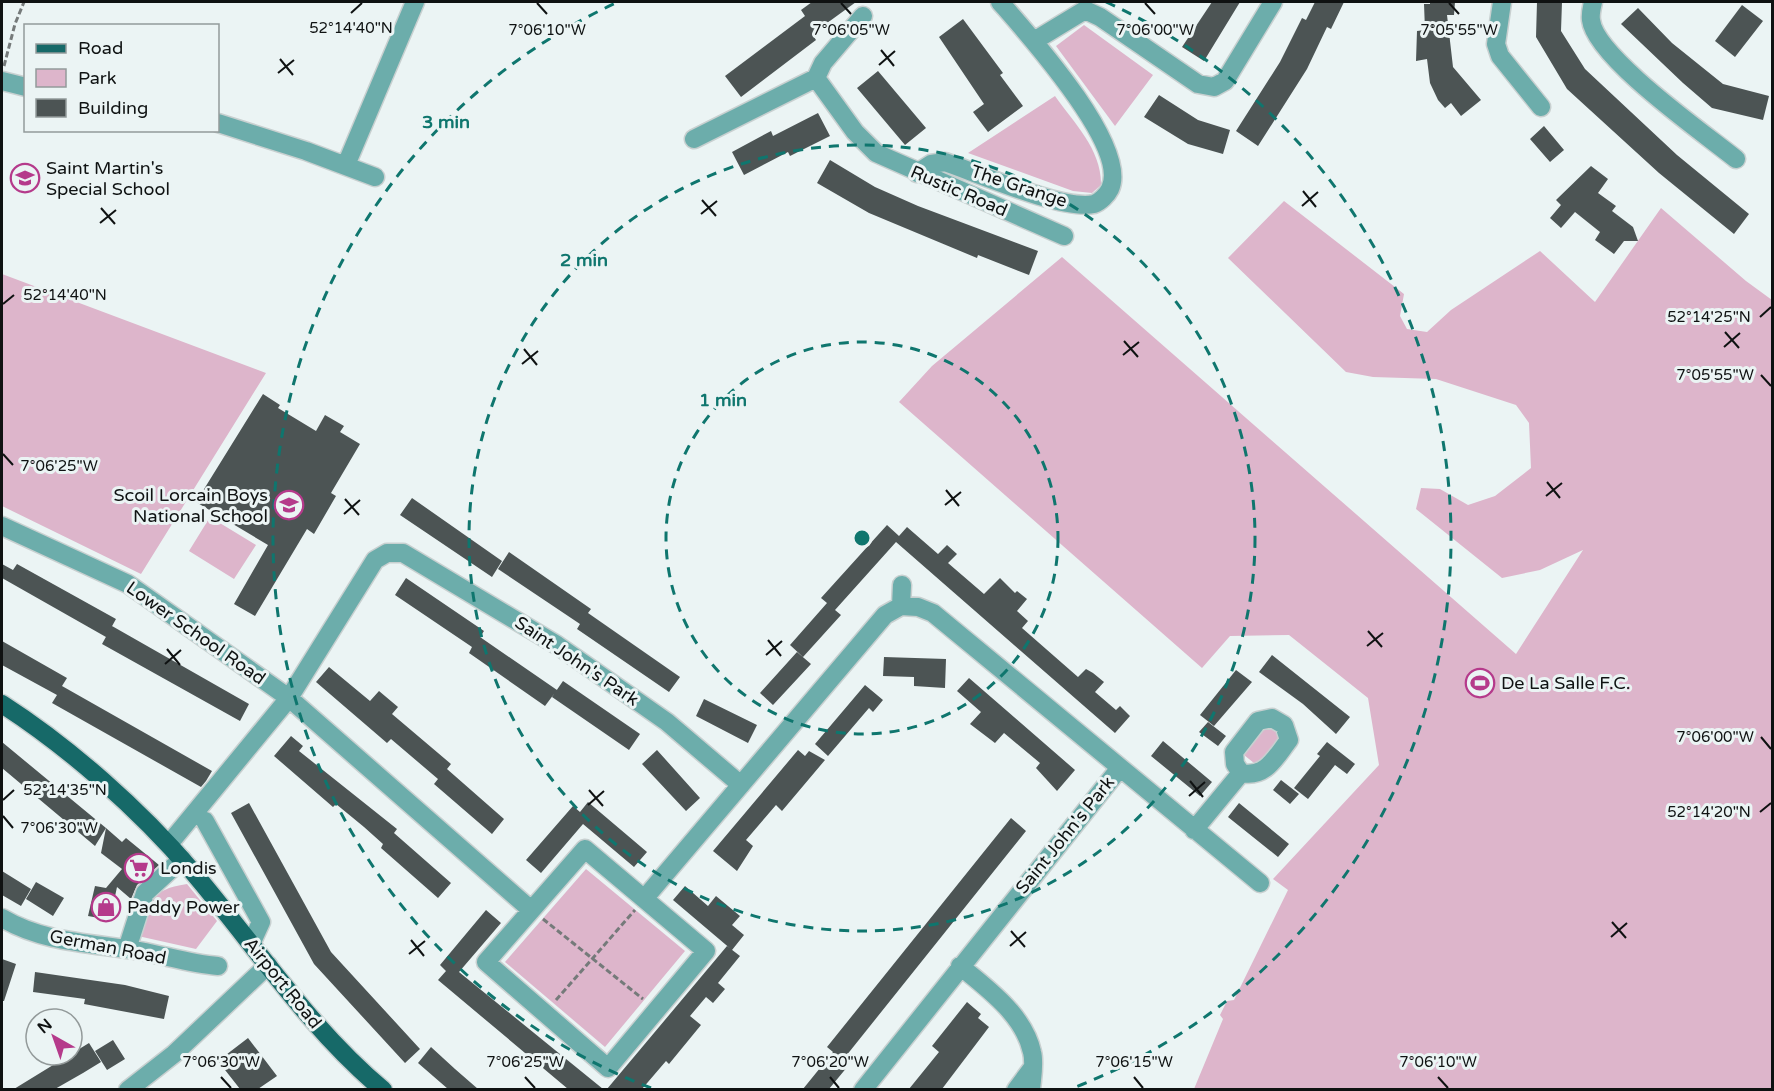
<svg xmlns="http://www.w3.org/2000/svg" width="1774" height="1091" font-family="'Varela Round',sans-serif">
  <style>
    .green { fill: #ddb5cb }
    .building { fill: #4c5454 }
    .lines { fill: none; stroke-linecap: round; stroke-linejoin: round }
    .minor-casing { stroke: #c8d0d0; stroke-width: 21 }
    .major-casing { stroke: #c8d0d0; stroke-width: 21 }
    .path { stroke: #757a7a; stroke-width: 3; stroke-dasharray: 6 3; stroke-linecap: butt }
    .minor { stroke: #6cadab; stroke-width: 18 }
    .major { stroke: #166968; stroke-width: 18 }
    .ticks { fill: none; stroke: #0f1212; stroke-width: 2 }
    .ring { fill: none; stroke: #0f766e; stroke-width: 3; stroke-dasharray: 10 8 }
    .labels { text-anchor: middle; stroke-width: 6; stroke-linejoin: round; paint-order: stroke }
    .poi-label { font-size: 18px; fill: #0f1212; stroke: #ebf4f4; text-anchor: start }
    .street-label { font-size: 18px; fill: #0f1212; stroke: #ebf4f4 }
    .ticks-label { font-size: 15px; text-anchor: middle; fill: #0f1212; stroke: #ebf4f4; stroke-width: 6; stroke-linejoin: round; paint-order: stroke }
    .centre { fill: #0f766e; stroke: #ebf4f4; stroke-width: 3 }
    .ring-label { font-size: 18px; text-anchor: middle; font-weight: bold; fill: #0f766e; stroke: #ebf4f4; stroke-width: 6; stroke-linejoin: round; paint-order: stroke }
  </style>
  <rect width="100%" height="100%" fill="#ebf4f4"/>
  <path class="green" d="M1084 25 1153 75 1115 126 1056 46Z
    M1055 96C1074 123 1102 150 1101 185L1092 193 1073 191 968 153Z
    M1284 201 1404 294 1400 316 1407 329 1427 332 1451 310 1540 251 1595 302 1661 208 1746 281 1772 300V1089H1194L1223 1019 1220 1015 1227 1001 1234 1000 1288 890 1273 879 1379 765 1368 698 1289 635 1230 636 1202 668 899 402 932 366 1062 257 1516 654 1583 550 1540 570 1502 578 1416 509 1421 488 1440 489 1468 505 1495 496 1531 468 1529 423 1516 405 1436 379 1373 377 1346 372 1228 258Z
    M2 274 266 373 141 574 2 506Z
    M210 517 256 545 234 579 189 551Z
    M1266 725 1281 736 1259 767 1244 755Z
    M586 869 685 951 605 1047 505 962Z
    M187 884 217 921 196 949 138 936C151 902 148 890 187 884Z"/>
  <path class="building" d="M812 2H856L812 34 816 40 741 97 725 76 805 16 801 10Z
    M1212 2H1240L1204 61 1182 47Z
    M1315 2H1344L1331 29 1327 27 1307 69 1258 146 1236 131 1280 62 1302 18 1306 20Z
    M1430 2H1455L1454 15H1447L1453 67 1481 100 1461 116 1451 103 1445 108 1438 100 1430 83 1427 59 1416 61 1417 31 1425 30 1424 4H1430Z
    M1537 2H1562L1561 31 1585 69 1677 155 1749 214 1734 234 1659 173 1567 89 1536 37Z
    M1742 5 1763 21 1735 57 1715 41Z
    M1638 8 1672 43 1723 84 1769 96 1763 120 1712 108 1683 83 1621 24Z
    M963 19 1003 73 1000 75 1023 106 988 132 973 112 984 104 939 37Z
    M878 71 926 128 905 145 857 88Z
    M1159 95 1198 120 1230 130 1223 154 1188 144 1144 117Z
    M818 113 830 136 790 156 788 152 744 175 732 152 771 131 773 136Z
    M1544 126 1564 150 1550 162 1530 139Z
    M830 160 875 187 918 206 1038 251 1029 275 978 255 977 258 869 213 817 183Z
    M1591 166 1608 179 1598 193 1616 206 1612 211 1633 227 1638 241H1624L1614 254 1595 240 1600 232 1575 212 1561 228 1550 218 1561 205 1556 200Z
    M263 394 280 405 278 408 316 431 325 415 344 426 340 432 360 444 331 493 336 496 314 534 307 529 255 616 234 604 268 545 196 502Z
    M412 498 502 561 492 577 400 515Z
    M887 525 899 536 907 527 938 554 947 545 957 554 948 563 984 594 1000 578 1015 593 1017 591 1027 599 1017 611 1028 621 1022 628 1078 677 1086 669 1093 673 1104 682 1095 692 1116 710 1120 706 1130 716 1115 733 896 542 835 610 841 615 803 657 790 645 827 603 821 598Z
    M509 552 591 609 588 613 680 677 669 692 577 629 580 624 498 569Z
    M2 564 13 570 17 564 116 619 106 637 2 578Z
    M406 578 484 631 480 637 557 690 545 706 469 653 472 647 395 595Z
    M112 626 249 704 240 721 102 644Z
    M2 641 67 678 62 686 212 771 206 781 201 787 52 703 57 695 2 665Z
    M797 652 811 664 773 705 760 693Z
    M1272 655 1350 717 1336 734 1303 704 1259 672Z
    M884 657 946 659 945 688 914 686V677L883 676Z
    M329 667 370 701 379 691 398 707 392 714 451 764 447 769 504 819 492 834 434 784 438 779 391 739 387 743 316 682Z
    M1236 670 1252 682 1214 726 1200 715Z
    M969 678 1075 770 1057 791 1036 768 1040 763 1004 733 995 743 970 724 981 712 957 691Z
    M563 681 640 734 629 750 552 697Z
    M865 685 883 700 873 712 869 708 828 756 815 744Z
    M704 699 757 725 748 743 696 716Z
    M1208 722 1226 736 1218 746 1199 732Z
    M291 736 303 746 299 751 397 829 394 833 451 883 438 898 381 848 383 844 364 827 336 804 333 807 274 756Z
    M1163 741 1212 782 1200 796 1151 756Z
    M2 742 106 828 95 846 2 768Z
    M1327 742 1355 764 1347 774 1335 765 1308 799 1294 788 1320 756 1317 754Z
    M657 750 700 798 686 811 642 764Z
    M798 750 805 756 809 751 825 760 782 811 776 805 746 840 753 846 737 871 713 851Z
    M1281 780 1299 794 1290 804 1273 790Z
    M588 802 647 852 634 867 583 824 541 873 526 860 573 806 580 812Z
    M249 803 331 952 420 1049 405 1063 314 964 231 813Z
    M1239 803 1289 844 1278 857 1228 817Z
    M1011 818 1026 831 842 1061 848 1066 829 1089H803L833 1052 827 1047Z
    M106 828 122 842 126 838 159 865 137 885 131 899 117 887 110 920 88 916 95 886 106 888 122 869 101 853Z
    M2 871 31 889 21 906 2 895Z
    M36 882 64 898 53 916 26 899Z
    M685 886 708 906 716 896 740 916 732 925 744 935 732 950 673 900Z
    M486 910 501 923 459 972 603 1089H568L438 980 446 971 440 965Z
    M727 946 740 956 718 983 725 989 713 1003 706 997 690 1016 701 1025 669 1064 666 1061 642 1089H607Z
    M2 959 16 964 4 1001H2Z
    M35 972 125 985 169 996 164 1019 84 1004 85 999 33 992Z
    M967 1002 981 1014 978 1018 989 1027 942 1089H909L939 1052 932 1046Z
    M248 1038 277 1076 258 1089H240L218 1061Z
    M113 1040 125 1059 107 1070 95 1051Z
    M89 1043 101 1062 83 1073 55 1089H14Z
    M431 1047 455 1069 478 1089H448L418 1063Z"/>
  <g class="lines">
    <g class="minor-casing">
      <path id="minor" d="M1502 2 1496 44 1500 56 1541 107
        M1593 2C1592 7 1590 14 1591 20 1595 57 1705 134 1736 159
        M1034 41 1085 10 1100 17 1198 84 1214 87 1225 81 1273 2
        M816 78 855 132 876 153 1064 236
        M2 81 26 87
        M218 123 306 151 375 177
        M694 139 816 78 823 63 863 16
        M346 165 415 2
        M917 173 931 164 945 162C977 173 1064 211 1094 204 1100 202 1107 195 1110 189 1130 147 1027 33 1000 2
        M2 526 128 584 289 698 530 909
        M901 606 918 607 933 613 1260 883
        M205 821 261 922 251 944
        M1194 830 1241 773 1235 764 1234 752 1258 721 1272 718 1284 725 1289 740C1275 758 1266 778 1241 773
        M169 844 289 698 375 560 387 553H403L557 645 667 722 741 785
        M585 849 706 951 608 1068 486 962Z
        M644 899 885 615 901 606 902 585
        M2 918C44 943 93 943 140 951 167 956 191 964 218 966
        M127 949 145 893 182 859
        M960 966C987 988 1024 1015 1032 1052 1035 1063 1032 1078 1031 1090
        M128 1090 174 1054 268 965
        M863 1090 1119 769
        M1016 1090 1033 1067"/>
    </g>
    <g class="major-casing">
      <path id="major" d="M2 704C69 747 140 810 192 871 255 945 308 1027 383 1090"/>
    </g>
    <path class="path" d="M4 66 15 24 24 2
      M543 919 643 999
      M556 1000 635 910"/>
    <use href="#minor" class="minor"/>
    <use href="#major" class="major"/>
  </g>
  <path class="ticks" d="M537 3 547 14M841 3 851 14M1145 3 1155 14M1449 3 1459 14M351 13 362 3M881 50 894 66M280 59 293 75M879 65 895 51M278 73 294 60M1303 191 1316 207M702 200 716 216M1302 206 1318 192M101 208 115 224M701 214 717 201M100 223 116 210M3 304 14 295M1760 317 1771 307M1725 332 1739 348M1124 341 1138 357M1724 347 1740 333M524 349 537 365M1123 355 1139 342M522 364 538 351M1761 375 1771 386M3 454 13 465M1547 482 1560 498M946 490 959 506M1546 496 1562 483M345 499 359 515M945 505 961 492M344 514 360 500M1368 631 1382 647M768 640 781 656M1367 646 1383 633M167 649 180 665M766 655 782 641M165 664 181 650M1761 737 1771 749M1190 781 1203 797M589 790 603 806M1189 796 1205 782M3 800 14 790M588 805 604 791M1760 812 1771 803M3 816 13 828M1612 922 1626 938M1011 931 1025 947M1611 937 1627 923M411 940 424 956M1010 946 1026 932M409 954 425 941M221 1077 231 1088M525 1077 535 1088M830 1077 839 1088M1134 1077 1143 1088M1438 1077 1448 1088"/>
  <g class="ring">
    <circle cx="862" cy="538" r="196"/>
    <circle cx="862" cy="538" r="393"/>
    <path d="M651 1088A589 589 0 0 1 618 2M1106 2A589 589 0 0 1 1073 1088"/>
  </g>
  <defs>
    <g id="school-ring" transform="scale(1.5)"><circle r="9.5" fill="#ebf4f4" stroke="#b53a8b" stroke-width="1.5"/><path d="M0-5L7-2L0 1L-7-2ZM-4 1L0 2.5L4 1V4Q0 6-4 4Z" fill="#b53a8b"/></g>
    <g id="stadium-ring" transform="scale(1.5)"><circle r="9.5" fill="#ebf4f4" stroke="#b53a8b" stroke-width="1.5"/><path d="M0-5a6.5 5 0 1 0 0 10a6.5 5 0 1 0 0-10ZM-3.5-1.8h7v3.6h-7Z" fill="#b53a8b"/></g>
    <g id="supermarket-ring" transform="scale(1.5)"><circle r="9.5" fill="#ebf4f4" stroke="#b53a8b" stroke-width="1.5"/><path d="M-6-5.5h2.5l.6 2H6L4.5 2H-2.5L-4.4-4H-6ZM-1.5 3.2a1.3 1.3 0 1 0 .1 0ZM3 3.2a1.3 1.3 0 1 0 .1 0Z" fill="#b53a8b"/></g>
    <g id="shop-ring" transform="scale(1.5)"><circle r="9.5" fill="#ebf4f4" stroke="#b53a8b" stroke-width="1.5"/><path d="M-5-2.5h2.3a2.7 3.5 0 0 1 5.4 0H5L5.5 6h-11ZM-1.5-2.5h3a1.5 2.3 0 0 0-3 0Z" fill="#b53a8b"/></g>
  </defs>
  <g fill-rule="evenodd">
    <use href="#school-ring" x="25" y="178"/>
    <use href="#school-ring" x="289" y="505"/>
    <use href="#stadium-ring" x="1480" y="683"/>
    <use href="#supermarket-ring" x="139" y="868"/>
    <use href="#shop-ring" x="106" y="907"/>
  </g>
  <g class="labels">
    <g class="poi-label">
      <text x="46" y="174">Saint Martin's<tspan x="46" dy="21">Special School</tspan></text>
      <text x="268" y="501" text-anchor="end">Scoil Lorcain Boys<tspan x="268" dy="21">National School</tspan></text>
      <text x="1501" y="689">De La Salle F.C.</text>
      <text x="160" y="874">Londis</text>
      <text x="127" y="913">Paddy Power</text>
    </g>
    <g class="street-label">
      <text transform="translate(1019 186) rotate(18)" y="6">The Grange</text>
      <text transform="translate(959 191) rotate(23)" y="6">Rustic Road</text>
      <text transform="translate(196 633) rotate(35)" y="6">Lower School Road</text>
      <text transform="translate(577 661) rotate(34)" y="6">Saint John's Park</text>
      <text transform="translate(1065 835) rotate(-51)" y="6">Saint John's Park</text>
      <text transform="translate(108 947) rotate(11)" y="6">German Road</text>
      <text transform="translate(283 983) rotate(51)" y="6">Airport Road</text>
    </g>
  </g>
  <g class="ticks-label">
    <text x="351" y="33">52°14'40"N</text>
    <text x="547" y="35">7°06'10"W</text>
    <text x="851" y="35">7°06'05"W</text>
    <text x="1155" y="35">7°06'00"W</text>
    <text x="1459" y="35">7°05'55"W</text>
    <text x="65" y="300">52°14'40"N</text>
    <text x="1709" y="322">52°14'25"N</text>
    <text x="1715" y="380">7°05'55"W</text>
    <text x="59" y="471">7°06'25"W</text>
    <text x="1715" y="742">7°06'00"W</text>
    <text x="65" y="795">52°14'35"N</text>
    <text x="1709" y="817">52°14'20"N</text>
    <text x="59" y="833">7°06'30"W</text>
    <text x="221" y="1067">7°06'30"W</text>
    <text x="525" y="1067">7°06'25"W</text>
    <text x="830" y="1067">7°06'20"W</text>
    <text x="1134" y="1067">7°06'15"W</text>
    <text x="1438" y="1067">7°06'10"W</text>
  </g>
  <circle cx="862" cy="538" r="9" class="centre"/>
  <g class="ring-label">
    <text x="446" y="128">3 min</text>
    <text x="584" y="266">2 min</text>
    <text x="723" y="406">1 min</text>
  </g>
  <rect width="1774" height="1091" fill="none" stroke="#0f1212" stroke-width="6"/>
  <rect x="24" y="24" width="195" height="108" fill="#ebf4f4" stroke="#939a9a" stroke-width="1.5"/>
  <rect x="36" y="44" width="30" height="9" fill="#166968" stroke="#939a9a" stroke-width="1.5"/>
  <text x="78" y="54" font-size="18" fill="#0f1212">Road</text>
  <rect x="36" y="69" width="30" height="18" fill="#ddb5cb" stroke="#939a9a" stroke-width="1.5"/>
  <text x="78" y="84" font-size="18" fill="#0f1212">Park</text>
  <rect x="36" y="99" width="30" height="18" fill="#4c5454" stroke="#939a9a" stroke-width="1.5"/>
  <text x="78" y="114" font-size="18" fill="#0f1212">Building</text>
  <g transform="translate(54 1037) rotate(320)"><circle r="28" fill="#ebf4f4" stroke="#939a9a" stroke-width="1.5"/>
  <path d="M0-4.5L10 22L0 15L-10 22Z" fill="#b53a8b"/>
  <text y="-9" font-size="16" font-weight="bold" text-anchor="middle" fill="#0f1212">N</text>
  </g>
</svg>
